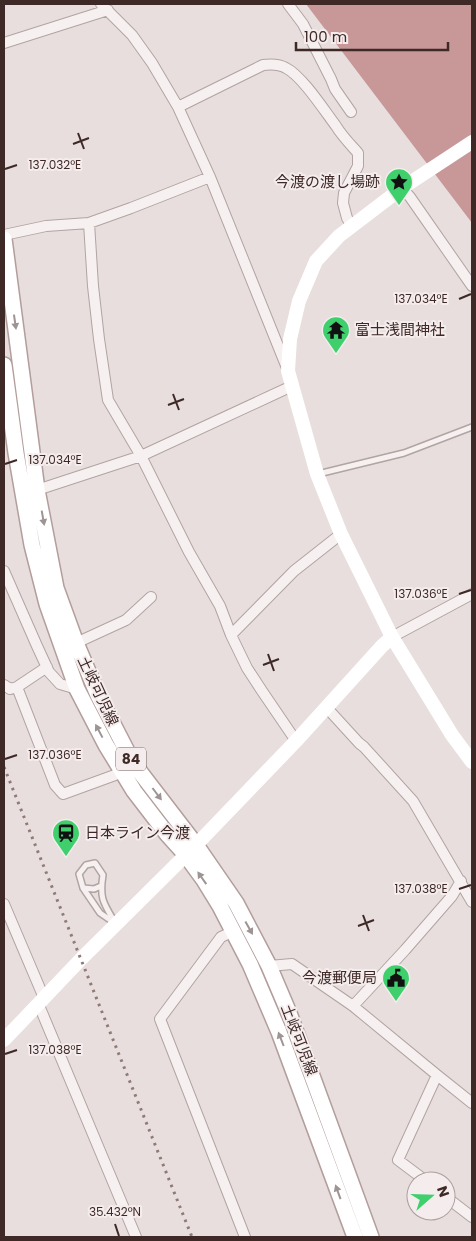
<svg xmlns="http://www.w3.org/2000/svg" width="476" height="1241" font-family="Poppins,'Noto Sans JP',sans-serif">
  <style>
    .water { fill: #c89798 }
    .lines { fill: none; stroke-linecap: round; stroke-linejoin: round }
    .lane-casing { stroke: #b1a4a3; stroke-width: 8 }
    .street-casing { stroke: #b1a4a3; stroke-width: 12 }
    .primary-casing { stroke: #b39e9c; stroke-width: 18 }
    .lane { stroke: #f6f1f0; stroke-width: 5 }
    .street { stroke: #f6f1f0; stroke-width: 10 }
    .secondary { stroke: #fff; stroke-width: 14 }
    .primary { stroke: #fff; stroke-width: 15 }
    .rail { stroke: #917977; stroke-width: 3; stroke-dasharray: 2.5 5; stroke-linecap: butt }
    .oneway { fill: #9e9493 }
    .ticks { fill: none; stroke: #3e2927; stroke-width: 2 }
    .labels { text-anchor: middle; stroke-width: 4; stroke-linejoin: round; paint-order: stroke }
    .shield { fill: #f5eded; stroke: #756462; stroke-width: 1 }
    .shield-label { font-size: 14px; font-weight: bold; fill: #3e2927 }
    .poi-label { font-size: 15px; fill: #3e2927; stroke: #f5eded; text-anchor: end }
    .street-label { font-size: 15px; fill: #3e2927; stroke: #f5eded }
    .ticks-label { font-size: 12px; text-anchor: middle; fill: #3e2927; stroke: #f5eded; stroke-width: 4; stroke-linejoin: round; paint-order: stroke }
  </style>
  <rect width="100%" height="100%" fill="#e7dedd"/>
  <path class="water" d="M306 4H472V224V223Z"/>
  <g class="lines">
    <g class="lane-casing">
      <path id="lane" d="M318 474 404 453 472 427
        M95 863 103 875C99 899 104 904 116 924L100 913 83 888 79 874 86 865Z
        M83 888 94 889 101 886"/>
    </g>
    <g class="street-casing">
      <path id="street" d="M101 4 132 35 152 63 178 107 210 177 287 368
        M288 4 303 24 331 79 335 89 351 112
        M4 43 108 10
        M178 107 263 65C271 64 279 64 286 68 302 76 324 110 336 126 342 136 350 144 358 153V166L344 193 343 203 347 218 352 226
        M402 188 410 197 472 286
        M89 223 93 286 99 339 108 400 141 456 189 552 220 606 231 635 247 668 262 691 296 741
        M4 235 46 226 89 223 131 208 210 177
        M37 490 141 456 292 386
        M4 571 37 646 49 672 60 684 77 689
        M231 635 294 571 341 534
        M392 637 472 594
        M76 643 126 620 151 597
        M4 685 10 689 17 687 47 667
        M17 687 55 785 63 794 115 775 121 769
        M327 708 359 743 364 747 413 801 472 902
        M4 904 44 998
        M234 931 221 937 160 1019 245 1237
        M269 966 292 964 353 1006 437 1075 472 1103
        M38 1003 136 1237
        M353 1006 405 950 452 896 461 881
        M426 1181 398 1160 437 1075
        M446 1197 472 1217"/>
    </g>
    <g class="primary-casing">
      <path id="primary" d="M4 239 37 490 56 588 76 643 98 695 133 763 196 845 236 903 269 966 289 1013 371 1237
        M4 365 16 453 32 545 47 604 77 689 106 745 134 791 167 834 185 854 204 880 220 906 250 964 279 1032 355 1237"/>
    </g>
    <use href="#lane" class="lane"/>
    <use href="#street" class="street"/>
    <path class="secondary" d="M472 142 402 188 339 236 316 261 299 301 290 339 288 371 317 474 341 534 392 637 452 735 472 762
      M4 1040 81 959 196 845 296 741 382 646 392 637"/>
    <use href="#primary" class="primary"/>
    <path class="rail" d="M4 767 192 1237"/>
  </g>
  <defs><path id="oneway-solid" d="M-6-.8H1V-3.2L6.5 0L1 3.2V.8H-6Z" transform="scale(1.25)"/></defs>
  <g class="oneway">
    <use href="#oneway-solid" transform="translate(15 322) rotate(82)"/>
    <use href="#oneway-solid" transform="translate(43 518) rotate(80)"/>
    <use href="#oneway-solid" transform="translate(99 731) rotate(-118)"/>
    <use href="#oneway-solid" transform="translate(157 794) rotate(53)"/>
    <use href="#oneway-solid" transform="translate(202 878) rotate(-125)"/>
    <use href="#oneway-solid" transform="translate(249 928) rotate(61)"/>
    <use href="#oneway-solid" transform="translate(281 1039) rotate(-111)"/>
    <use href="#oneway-solid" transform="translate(338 1192) rotate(-110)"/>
  </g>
  <path class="ticks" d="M78 133 84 149M73 144 89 138M5 169 17 165M459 299 471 294M173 394 179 410M168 405 184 399M5 464 17 460M459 594 471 590M268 654 274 671M263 665 279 659M5 759 17 755M459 889 471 885M363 915 369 931M358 926 374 920M5 1054 17 1050M115 1224 119 1236"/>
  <defs>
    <g id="sight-pin" transform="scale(1.4375)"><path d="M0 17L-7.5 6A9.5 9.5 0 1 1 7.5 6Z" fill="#3fcf6d" stroke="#f5eded"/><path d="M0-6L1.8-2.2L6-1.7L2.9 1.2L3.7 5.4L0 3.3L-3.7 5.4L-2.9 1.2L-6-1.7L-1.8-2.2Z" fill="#111"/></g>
    <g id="temple-pin" transform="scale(1.4375)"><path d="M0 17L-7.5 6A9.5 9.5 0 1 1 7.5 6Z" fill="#3fcf6d" stroke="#f5eded"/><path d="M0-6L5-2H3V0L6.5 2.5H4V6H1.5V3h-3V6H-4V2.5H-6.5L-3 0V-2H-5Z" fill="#111"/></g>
    <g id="station-pin" transform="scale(1.4375)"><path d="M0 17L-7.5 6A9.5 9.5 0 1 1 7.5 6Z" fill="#3fcf6d" stroke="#f5eded"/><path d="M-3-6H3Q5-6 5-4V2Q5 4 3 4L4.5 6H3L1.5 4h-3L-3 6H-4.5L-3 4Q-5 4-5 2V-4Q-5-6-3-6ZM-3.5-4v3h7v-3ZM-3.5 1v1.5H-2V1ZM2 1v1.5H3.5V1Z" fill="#111"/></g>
    <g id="civic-pin" transform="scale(1.4375)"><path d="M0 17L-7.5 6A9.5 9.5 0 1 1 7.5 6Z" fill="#3fcf6d" stroke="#f5eded"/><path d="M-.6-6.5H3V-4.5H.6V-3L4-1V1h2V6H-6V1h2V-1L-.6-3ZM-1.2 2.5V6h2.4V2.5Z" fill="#111"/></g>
  </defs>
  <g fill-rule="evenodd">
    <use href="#sight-pin" x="399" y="182"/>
    <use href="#temple-pin" x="336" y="330"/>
    <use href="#station-pin" x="66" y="833"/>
    <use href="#civic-pin" x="396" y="978"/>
  </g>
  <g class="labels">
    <rect class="shield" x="116" y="747.5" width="30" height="23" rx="4"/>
    <g class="shield-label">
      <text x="131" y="764">84</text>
    </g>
    <g class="poi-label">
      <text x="380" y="187">今渡の渡し場跡</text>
      <text x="355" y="335" text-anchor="start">富士浅間神社</text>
      <text x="85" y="838" text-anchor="start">日本ライン今渡</text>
      <text x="377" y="983">今渡郵便局</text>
    </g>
    <g class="street-label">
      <text transform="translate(98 691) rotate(65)" y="5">土岐可児線</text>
      <text transform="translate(299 1040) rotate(69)" y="5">土岐可児線</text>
    </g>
  </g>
  <g class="ticks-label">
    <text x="55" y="169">137.032°E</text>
    <text x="421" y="303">137.034°E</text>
    <text x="55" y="464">137.034°E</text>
    <text x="421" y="598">137.036°E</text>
    <text x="55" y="759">137.036°E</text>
    <text x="421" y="893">137.038°E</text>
    <text x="55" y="1054">137.038°E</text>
    <text x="115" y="1216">35.432°N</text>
  </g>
  <rect width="476" height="1241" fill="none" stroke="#3e2927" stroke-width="10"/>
  <g transform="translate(431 1196) rotate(70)"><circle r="24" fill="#f5eded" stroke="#ac9f9e"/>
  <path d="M0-4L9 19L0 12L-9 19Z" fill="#3fcf6d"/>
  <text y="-8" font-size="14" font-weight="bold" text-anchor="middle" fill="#3e2927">N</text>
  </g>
  <path d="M296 42v8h152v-8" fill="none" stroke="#3e2927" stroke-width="2.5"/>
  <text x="304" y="42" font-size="15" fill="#3e2927" stroke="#f5eded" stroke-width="4" paint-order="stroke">100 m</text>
</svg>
